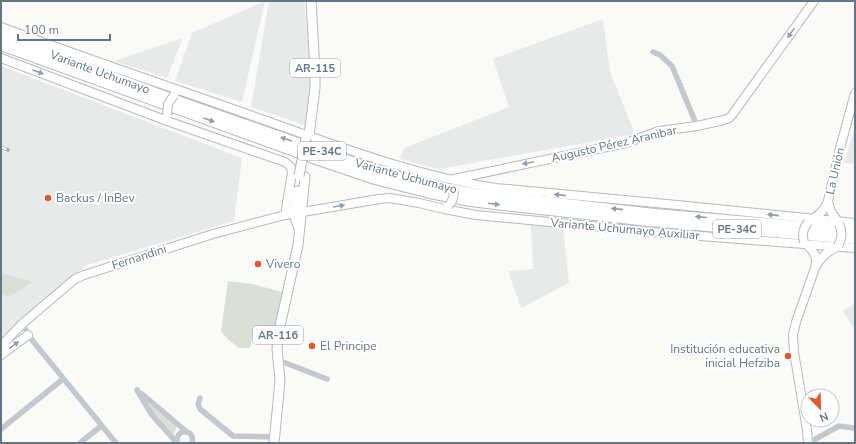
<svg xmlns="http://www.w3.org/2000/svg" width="856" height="444" font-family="'Nunito Sans',sans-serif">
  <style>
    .built { fill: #e8e9e9 }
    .green { fill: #dadfd7 }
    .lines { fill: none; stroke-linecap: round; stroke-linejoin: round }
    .secondary-casing { stroke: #b3babf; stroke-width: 10 }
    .primary-casing { stroke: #b5babe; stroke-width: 11 }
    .highway-casing { stroke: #b4b9bd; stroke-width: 12 }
    .street { stroke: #c3c8cc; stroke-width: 5.5 }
    .secondary { stroke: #fff; stroke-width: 8 }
    .primary { stroke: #fff; stroke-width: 9 }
    .highway { stroke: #fff; stroke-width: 10 }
    .rail-casing { stroke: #a2aab0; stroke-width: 3.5 }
    .rail { stroke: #fff; stroke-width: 2; stroke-dasharray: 6; stroke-linecap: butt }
    .secondary-bridge-casing { stroke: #b3babf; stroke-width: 10; stroke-linecap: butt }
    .primary-bridge-casing { stroke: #b5babe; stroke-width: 11; stroke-linecap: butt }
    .secondary-bridge { stroke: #fff; stroke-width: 8 }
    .primary-bridge { stroke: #fff; stroke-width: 9 }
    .oneway { fill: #939fa8 }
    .poi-dot { fill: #e4572e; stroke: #fff; stroke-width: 1.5 }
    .labels { text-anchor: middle; stroke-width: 4; stroke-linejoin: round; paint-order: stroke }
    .shield { fill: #fff; stroke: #939fa8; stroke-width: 1 }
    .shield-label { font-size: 11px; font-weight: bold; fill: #657683 }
    .street-label { font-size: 12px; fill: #657683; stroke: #fff }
    .poi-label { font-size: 12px; fill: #657683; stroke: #fff; text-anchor: start }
  </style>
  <rect width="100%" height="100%" fill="#fafaf8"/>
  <path class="built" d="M265 1 242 102 175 81 192 33Z
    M269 1H304L312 79 305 125 251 107Z
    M603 19 610 72 635 134 439 169 400 159 404 148 509 107 493 59Z
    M183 38 167 78 114 61Z
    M1 66 242 158 234 221 87 265 1 338Z
    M855 126V164L844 163Z
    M531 225 563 228 569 283 521 308 508 271 533 269Z
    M855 303V331L843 311Z"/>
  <path class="green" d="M1 273 32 282 9 297 1 294Z
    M228 281 252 284 282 292 275 333 274 332 254 329 250 348H239C232 342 226 339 221 331Z
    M150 404 177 426 173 436 148 408Z"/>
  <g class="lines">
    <g class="secondary-casing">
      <path id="secondary" d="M1 27C87 59 174 88 261 119 338 146 415 176 496 188L677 205 855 223
        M1 58 170 122 285 162 291 167 292 173 285 215
        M454 179 626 143 659 131 697 126 724 120 729 118 732 115 814 1
        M828 201C830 213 833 214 839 223
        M811 220C820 214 824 211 828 201L840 148 855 93
        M805 243C814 252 818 255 815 268L796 322 793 335 794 352 807 430 808 443
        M816 266C821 257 828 251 837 247
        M1 346 22 324 75 279 84 275 213 234 285 215 379 199 390 198 419 203 444 209 476 215 663 233 855 248
        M1 355 28 335"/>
    </g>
    <g class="primary-casing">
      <path id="primary" d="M309 135 315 88V71L311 1
        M297 191 294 214 298 226
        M274 443 280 381 277 349 278 335 298 245 305 177"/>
    </g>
    <g class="highway-casing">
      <path id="highway" d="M1 36 180 102 375 170 432 186 477 194 655 214 855 231
        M1 45 319 160 375 179 430 193 471 201 495 204 649 221 855 239"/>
    </g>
    <path class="street" d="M653 52 660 55 672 66 697 126
      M22 324 32 340 116 443
      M278 359 283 362 327 379
      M137 390 152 415 177 443
      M142 394 187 432
      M200 398 198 404 200 409 233 436 274 437
      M1 429 63 379
      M80 443 101 426
      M177 443C175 427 196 429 192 443
      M811 443 814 440 839 426 854 428 855 429"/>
    <use href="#secondary" class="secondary"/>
    <use href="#primary" class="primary"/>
    <use href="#highway" class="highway"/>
    <g class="rail-casing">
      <path id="rail" d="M1 147 8 150"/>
    </g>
    <use href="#rail" class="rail"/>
    <g class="secondary-bridge-casing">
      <path id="secondary-bridge" d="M167 115 168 104 174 95
        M448 206C453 201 455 196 453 188
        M804 242C802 234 803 229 808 222
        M838 246C842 238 843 232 839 224"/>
    </g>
    <g class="primary-bridge-casing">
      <path id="primary-bridge" d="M299 176 306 138"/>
    </g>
    <use href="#secondary-bridge" class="secondary-bridge"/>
    <use href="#primary-bridge" class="primary-bridge"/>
  </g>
  <defs><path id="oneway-solid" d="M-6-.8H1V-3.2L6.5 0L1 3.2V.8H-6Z"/></defs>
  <g class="oneway">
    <use href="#oneway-solid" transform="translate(791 33) rotate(126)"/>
    <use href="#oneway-solid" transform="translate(38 72) rotate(20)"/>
    <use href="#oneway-solid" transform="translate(209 120) rotate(20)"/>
    <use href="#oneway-solid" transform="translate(286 139) rotate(-161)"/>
    <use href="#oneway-solid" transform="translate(528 163) rotate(168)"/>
    <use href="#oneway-solid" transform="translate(560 195) rotate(-174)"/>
    <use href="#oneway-solid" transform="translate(494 204) rotate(7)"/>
    <use href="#oneway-solid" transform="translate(339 206) rotate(-10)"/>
    <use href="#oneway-solid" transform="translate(617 209) rotate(-174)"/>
    <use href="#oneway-solid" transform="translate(773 215) rotate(-174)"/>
    <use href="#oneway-solid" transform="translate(701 217) rotate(-175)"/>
    <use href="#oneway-solid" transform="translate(14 345) rotate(-37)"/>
  </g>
  <g class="poi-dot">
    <circle cx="48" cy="198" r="4"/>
    <circle cx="258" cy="264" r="4"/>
    <circle cx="312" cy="346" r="4"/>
    <circle cx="788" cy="356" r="4"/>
  </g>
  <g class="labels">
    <g class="shield">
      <rect x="290" y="59" width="50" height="18" rx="3"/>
      <rect x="298" y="142" width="48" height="18" rx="3"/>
      <rect x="713" y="220" width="48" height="18" rx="3"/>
      <rect x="253" y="326" width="50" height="18" rx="3"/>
    </g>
    <g class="shield-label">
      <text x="315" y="72">AR-115</text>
      <text x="322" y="155">PE-34C</text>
      <text x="737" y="233">PE-34C</text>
      <text x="278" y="339">AR-116</text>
    </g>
    <g class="street-label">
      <text transform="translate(100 72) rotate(20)" y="4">Variante Uchumayo</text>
      <text transform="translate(614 144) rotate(-13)" y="4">Augusto Pérez Aranibar</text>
      <text transform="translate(835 171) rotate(-77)" y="4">La Unión</text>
      <text transform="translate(406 176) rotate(15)" y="4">Variante Uchumayo</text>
      <text transform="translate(625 229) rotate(5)" y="4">Variante Uchumayo Auxiliar</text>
      <text transform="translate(139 257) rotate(-18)" y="4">Fernandini</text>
    </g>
    <g class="poi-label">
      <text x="56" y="202">Backus / InBev</text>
      <text x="266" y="268">Vivero</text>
      <text x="320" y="350">El Principe</text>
      <text x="780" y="353" text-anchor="end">Institución educativa<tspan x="780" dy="14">inicial Hefziba</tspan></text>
    </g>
  </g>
  <rect width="856" height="444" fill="none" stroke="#657683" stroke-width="4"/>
  <g transform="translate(820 408) rotate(157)"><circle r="19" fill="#ffffff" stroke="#c1c8cd"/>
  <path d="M0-3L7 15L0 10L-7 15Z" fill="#e4572e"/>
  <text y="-6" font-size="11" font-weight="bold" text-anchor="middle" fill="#657683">N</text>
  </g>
  <path d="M18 34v6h92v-6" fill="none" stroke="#657683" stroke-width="2"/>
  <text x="24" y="34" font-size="12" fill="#657683" stroke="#ffffff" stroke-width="3" paint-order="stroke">100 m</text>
</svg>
